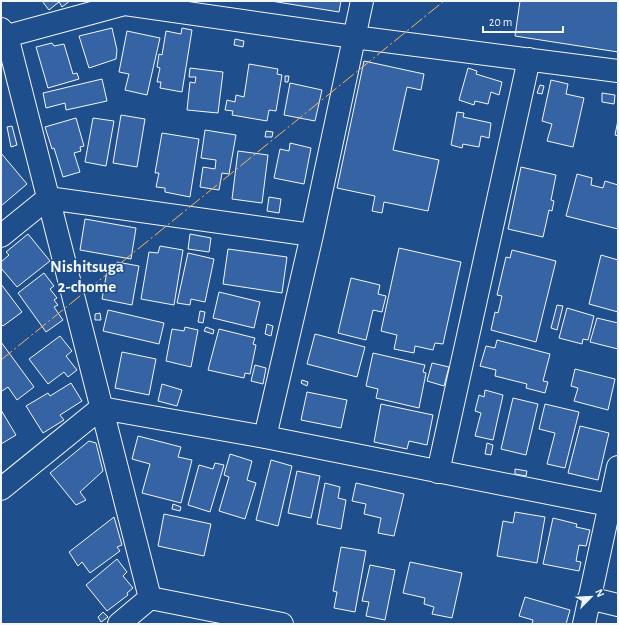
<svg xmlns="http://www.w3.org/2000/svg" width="619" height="625" font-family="'Alegreya Sans',sans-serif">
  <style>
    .building { fill: #3563a3; stroke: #f2f6ff }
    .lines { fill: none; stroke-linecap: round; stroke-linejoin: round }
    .minor-casing { stroke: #f2f6ff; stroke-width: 24 }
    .minor { stroke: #1f4e8c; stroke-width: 22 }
    .power { stroke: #ffb74d; stroke-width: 1; stroke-dasharray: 14 3 2 3; stroke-linecap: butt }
    .labels { text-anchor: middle; stroke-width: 3; stroke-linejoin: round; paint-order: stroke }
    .neighbourhood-label { font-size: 17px; font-weight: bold; fill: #f2f6ff; stroke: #1f4e8c }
  </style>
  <rect width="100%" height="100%" fill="#1f4e8c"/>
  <path class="building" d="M42 1H70L62 7 59 2 49 10Z
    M271 1H341L339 12Z
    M520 1H618V52L515 36Z
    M112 28 117 50 116 59 89 68 79 36Z
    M182 28 192 30 182 92 160 88 161 82H157L160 68 157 67 159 54 162 55 166 31 181 34Z
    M127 31 160 38 147 95 125 90 129 74 119 72Z
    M235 39 244 41 243 47 234 45Z
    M52 43 54 46 64 44 73 74 77 73 79 79 48 88 36 47Z
    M364 61 424 74 421 90 407 87 393 150 439 160 428 211 384 202 382 213 372 211 375 196 337 188Z
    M249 64 278 69 277 74 282 75 276 111 269 110 267 121 232 115 233 111 225 110 227 100 235 102 236 95 244 97Z
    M190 68 223 72 218 113 187 110 190 82 195 83 196 77H189Z
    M468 68 477 71 476 74 502 82 499 95 491 92 488 104 475 101 474 105 459 100Z
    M285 76H289L288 82H285Z
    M102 79 107 101 66 110 65 103 46 108 43 93Z
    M551 80 568 84 566 94 584 98 573 147 547 141 552 124 542 121Z
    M290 83 322 90 315 121 284 115Z
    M540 85 544 86 542 94 537 93Z
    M602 93 615 95 614 104 602 102Z
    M457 112 464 113 463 117 491 123 489 138 481 136 479 147 463 144 462 148 451 145Z
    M121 115 145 119 137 167 113 163Z
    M76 118 84 146 80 147 81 151 74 153 80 172 63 177 54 148 52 149 45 127Z
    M93 118 114 121 106 166 85 162Z
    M618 120V136L615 135Z
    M12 126 17 145 11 147 7 127Z
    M205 130 236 135 229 174 222 173 219 190 200 187 203 167 215 169 216 160 201 158Z
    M266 131 273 132 272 137H265Z
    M162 133 199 139 190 197 165 192V188L156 187 159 173H155Z
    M290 143 311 148 304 184 274 178 280 149 289 151Z
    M238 151 268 155 262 203 232 199Z
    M1 153 27 184 1 206Z
    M521 167 556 175 551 200 554 201 552 211 549 210 543 237 508 229Z
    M577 174 592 178 591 185 603 188 605 181 618 185V229L566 216Z
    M269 197 281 199 279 213 267 211Z
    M85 219 136 228 131 259 80 250Z
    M28 234 50 261 17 287 1 268V262L9 255 6 252Z
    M190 234 211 238 209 252 188 249Z
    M160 246 183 250 174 305 141 299 149 252 158 253Z
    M399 248 461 262 443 344 435 343 433 350 415 346 414 353 394 349 397 335 381 331Z
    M228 249 287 257 282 293 223 284Z
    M512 250 556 261 536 342 491 330 495 312 498 313 502 296 497 295 506 257 510 258Z
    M188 253 214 259 205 302 191 299 190 305 177 303Z
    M601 255 618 260V312L589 304Z
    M117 262 139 266 132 305 102 299 107 271 115 273Z
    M44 273 54 286 50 289 57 298 54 300 58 305 54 307 63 320 46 332 18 293Z
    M351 278 380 285 378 294 386 296 382 312 373 310 366 340 338 333Z
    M1 284 22 312 3 326 1 324Z
    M219 292 260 302 254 328 213 318Z
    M557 305 563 306 557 330 551 328Z
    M567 308 594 316 588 340 583 339 582 344 559 338Z
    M108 310 164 323 159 344 103 331Z
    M200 311 205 312 203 323 198 322Z
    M100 313 101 320H95V314Z
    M597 318 618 323V349L590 342Z
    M267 324 273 326 271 336 265 334Z
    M185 327 198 330 191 367 166 361 172 329 184 331Z
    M206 327 214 330 213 334 204 331Z
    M219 329 255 338 253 344 256 345 250 374 245 373 244 378 208 370Z
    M315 334 365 347 357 377 307 364Z
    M60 336 72 351 66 356 77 370 68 377 64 372 48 384 29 359Z
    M497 340 550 354 543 381 548 382 545 393 526 388 527 384 495 376 496 370 480 366 486 346 495 348Z
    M1 342 34 387 17 400 8 387 2 391 1 390Z
    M122 352 156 359 149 395 115 388Z
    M373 353 425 365 423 372 426 373 419 408 376 398 378 389 366 386Z
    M432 363 449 367 444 386 427 381Z
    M255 365 266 368 263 384 251 381Z
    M575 369 615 379 608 410 574 401 578 388 571 386Z
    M302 380 308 382 307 386 301 383Z
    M71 383 82 401 60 415 64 420 43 433 26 406 48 393 50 396Z
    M162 384 182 390 177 406 158 401Z
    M485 390 503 395 493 440 475 436 481 413 475 411 479 395 484 397Z
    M307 392 347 400 341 428 301 420Z
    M513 398 538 404 526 455 501 449Z
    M381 404 433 415 427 445 409 441 407 449 374 442Z
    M545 404 579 412 565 468 547 464 555 433 539 429Z
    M1 410 16 435 1 444Z
    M580 426 609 433 598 480 568 473Z
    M138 436 181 447 178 457 192 460 181 503 142 493 150 464 132 459Z
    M89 441 96 443 103 471 80 492 86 500 76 505 50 473Z
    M487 443 493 445 491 455 485 454Z
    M230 454 252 461 247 480 256 483 245 519 219 511 229 477 224 475Z
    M271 460 292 466 278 526 256 520Z
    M215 463 224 465 210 512 188 505 199 465 213 469Z
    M515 469 527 471 526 476 515 474Z
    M297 471 320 476 311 518 288 513Z
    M325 483 340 487 338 498 346 500 341 529 317 524Z
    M356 483 404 494 394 536 378 533 381 518 364 514 366 504 352 501Z
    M173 504 181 507 180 511 172 509Z
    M515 512 545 517 537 563 497 556 503 521 513 523Z
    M164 514 211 524 204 556 158 546Z
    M114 517 122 545 117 547 120 551 90 573 82 562 78 566 69 552Z
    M553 518 577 524 576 527 590 530 586 546 579 545 576 561 581 562 579 571 543 564Z
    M341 547 366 551 355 612 334 608 337 592 333 591Z
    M117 559 127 572 123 576 133 588 127 593 128 595 107 611 86 585Z
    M410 562 462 573 452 618 432 614 434 607 424 604 425 598 403 593Z
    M370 565 395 570 385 620 366 616 369 602 362 601Z
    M525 597 570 610 566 624H532L533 620 519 616Z
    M103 612 108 617 101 622 98 617Z"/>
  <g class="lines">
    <g class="minor-casing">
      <path id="minor" d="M1 29 7 36 150 598 282 624
        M1 41 7 36 125 4 354 37 618 71
        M1 236 48 198 312 235
        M265 437 312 235 362 1
        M438 472 529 59
        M1 489 101 408 265 437 609 505
        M589 598 618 605
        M119 624 150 598
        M584 624 618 467"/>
    </g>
    <use href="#minor" class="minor"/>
    <path class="power" d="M1 360 444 1"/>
  </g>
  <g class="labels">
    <g class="neighbourhood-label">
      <text x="87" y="272">Nishitsuga<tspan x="87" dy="20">2-chome</tspan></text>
    </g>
  </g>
  <rect width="619" height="625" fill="none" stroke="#f2f6ff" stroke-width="4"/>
  <g transform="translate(591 597) rotate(66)" stroke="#1f4e8c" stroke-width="3" paint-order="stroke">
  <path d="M0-3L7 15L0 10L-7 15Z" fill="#f2f6ff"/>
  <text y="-6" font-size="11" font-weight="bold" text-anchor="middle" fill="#f2f6ff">N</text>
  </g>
  <path d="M483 26v6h80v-6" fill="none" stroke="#f2f6ff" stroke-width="2"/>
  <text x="489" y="26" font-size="12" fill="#f2f6ff" stroke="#1f4e8c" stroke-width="3" paint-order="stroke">20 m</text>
</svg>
